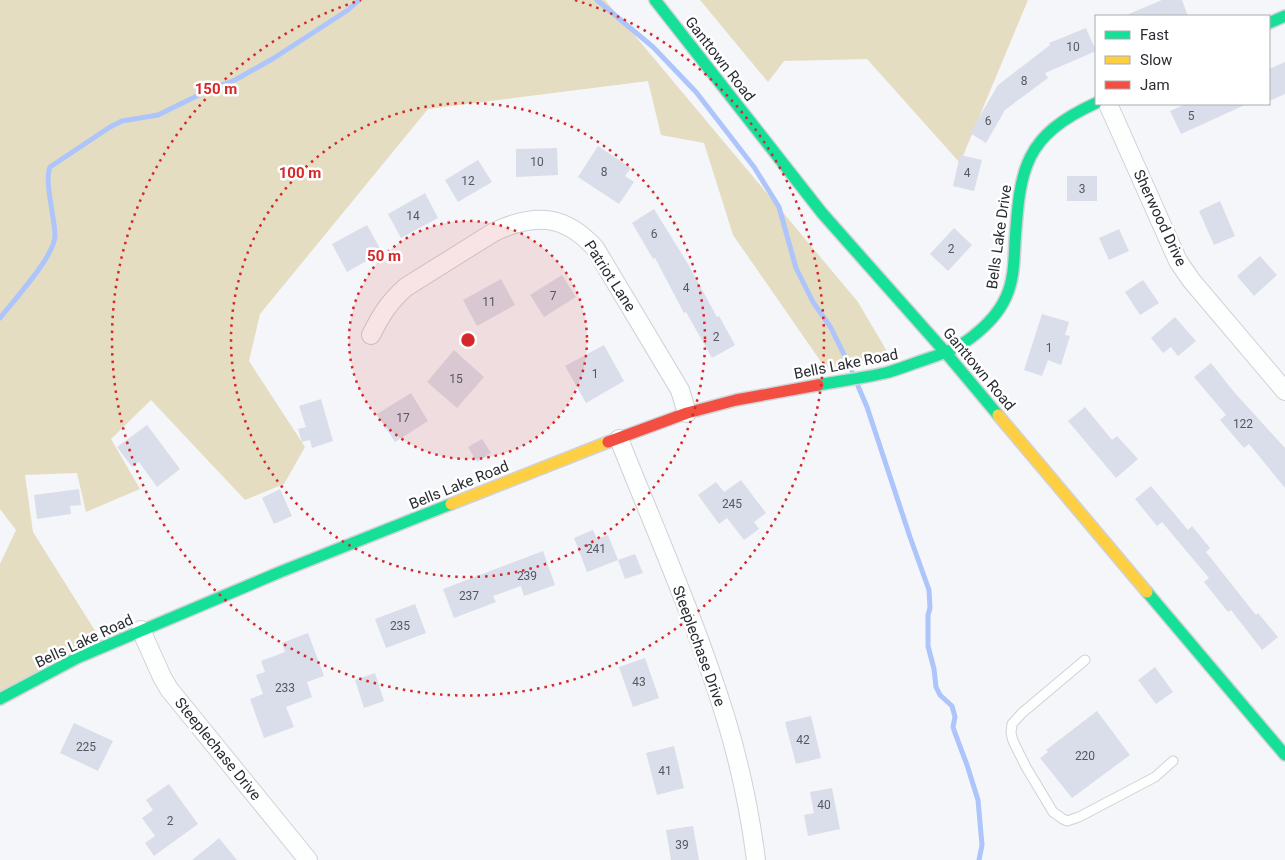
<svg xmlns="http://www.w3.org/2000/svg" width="1285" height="860" font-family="Roboto,sans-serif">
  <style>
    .green { fill: #e4ddc2 }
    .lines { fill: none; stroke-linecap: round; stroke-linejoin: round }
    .stream { stroke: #aec5fb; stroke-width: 5 }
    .building { fill: #dadeea }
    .lane-casing { stroke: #cfd2d6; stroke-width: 11 }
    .street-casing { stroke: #cfd2d6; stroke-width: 20 }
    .fast-casing { stroke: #cfd2d6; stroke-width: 14 }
    .slow-casing { stroke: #cfd2d6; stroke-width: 14 }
    .jam-casing { stroke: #cfd2d6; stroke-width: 14 }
    .lane { stroke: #fdfefe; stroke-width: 9 }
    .street { stroke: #fdfefe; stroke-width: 18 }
    .fast { stroke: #16e098; stroke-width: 11 }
    .slow { stroke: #ffcf43; stroke-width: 11 }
    .jam { stroke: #f24e42; stroke-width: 11 }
    .ring { fill: none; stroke: #d62828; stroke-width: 2.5; stroke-dasharray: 2.5 5 }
    .labels { text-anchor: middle; stroke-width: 5; stroke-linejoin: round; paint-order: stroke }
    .number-label { font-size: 12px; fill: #555860 }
    .street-label { font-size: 15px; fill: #292c32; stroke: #fff }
    .centre { fill: #d62828; stroke: #fff; stroke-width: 2.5 }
    .ring-label { font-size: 15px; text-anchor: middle; font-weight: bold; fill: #d62828; stroke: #fff; stroke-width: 5; stroke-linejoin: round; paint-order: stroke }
  </style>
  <rect width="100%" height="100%" fill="#f4f6fa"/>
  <path class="green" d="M0 0H605L858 302 891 358 826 369 733 235 704 143 661 135 648 81 428 109 260 314 249 361 305 447 284 484 245 500 151 400 111 439 140 489 86 512 77 473 25 475 33 532 99 637 0 692V564L16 530 0 509Z
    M700 0H1028L960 163 867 59 784 61 768 82Z"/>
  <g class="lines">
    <path class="stream" d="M597 0 653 47 696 92 754 167 779 207 796 268 813 302 831 328 852 371
      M0 318C14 300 54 257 55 236 55 218 44 182 50 167L110 127 122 121 158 115 211 89 235 80 274 58 348 10 359 0
      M858 386 867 407 910 537 929 590 930 608 928 615V646L934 669 936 687 940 695 952 706 955 717 953 727 955 733 967 765 978 800 982 845 979 860"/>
  </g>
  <path class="building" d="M1162 0H1182L1188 16H1124Z
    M1086 28 1096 51 1045 73 1048 78 1005 110 986 143 970 133 998 85 1050 45 1049 43Z
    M1285 62V94L1269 101V69Z
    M1186 104H1247L1181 134 1170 111Z
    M598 146 631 168 625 176 634 182 619 204 578 177Z
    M557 148 558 175 516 177V149Z
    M960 155 982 160 974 191 953 186Z
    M478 160 492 182 458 202 445 180Z
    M1067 176H1097V201H1067Z
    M425 193 438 218 401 238 388 214Z
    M1220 201 1235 236 1214 245 1199 211Z
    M654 209 688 264 717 317 719 316 735 345 712 358 686 312 684 313 655 258 653 259 632 223Z
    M367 225 382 252 347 272 332 244Z
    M954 228 972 245 948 271 930 254Z
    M1119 229 1129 251 1109 260 1099 238Z
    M1260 256 1277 275 1254 296 1237 276Z
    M562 275 576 297 544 317 530 295Z
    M501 279 515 305 477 326 463 300Z
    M1143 280 1159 303 1140 315 1125 292Z
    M1042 314 1069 322 1065 335 1070 336 1061 365 1048 360 1042 376 1024 370Z
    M1175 317 1196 341 1178 356 1171 347 1163 353 1151 338Z
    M604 345 624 381 586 403 565 366Z
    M454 350 484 377 457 408 427 382Z
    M1211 363 1234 392 1285 448V488L1249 444 1244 448 1220 420 1226 415 1194 377Z
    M411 393 428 421 395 442 377 414Z
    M321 399 333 441 312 448 310 440 302 442 298 429 306 427 299 406Z
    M1085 407 1112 440 1117 436 1138 459 1116 478 1068 421Z
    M147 425 180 469 157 487 139 462 132 467 117 447Z
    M482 439 491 453 477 462 468 447Z
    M741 480 766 513 754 522 759 529 744 540 727 518 719 524 698 495 716 482 724 492Z
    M1151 486 1188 530 1192 526 1210 548 1206 552 1256 615 1258 613 1278 637 1262 650 1231 610 1228 612 1204 582 1209 578 1162 522 1157 526 1135 499Z
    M79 489 81 505 70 506 71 514 37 519 34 495Z
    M280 489 292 516 274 524 262 498Z
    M593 530 597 539 608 535 618 560 587 572 574 538Z
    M543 551 555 585 524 596 521 586 493 596 496 602 454 618 443 589Z
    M635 554 643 573 625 579 618 560Z
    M415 604 426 633 386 648 375 619Z
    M308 633 324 676 307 682 312 697 286 707 294 727 264 738 250 699 263 694 256 675 265 672 261 661 285 652 282 643Z
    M645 658 659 698 633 707 619 667Z
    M1155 667 1173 692 1156 704 1138 680Z
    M375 673 384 701 364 708 355 680Z
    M1097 711 1130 755 1072 798 1040 758 1048 752 1046 750Z
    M811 716 821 758 796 764 785 722Z
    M74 723 113 741 98 771 60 753Z
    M674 746 684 788 657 795 646 753Z
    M169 784 198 824 154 856 145 843 155 836 142 818 153 810 146 800Z
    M832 788 840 829 808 836 804 815 814 813 810 792Z
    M693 826 699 860H671L666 830Z
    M219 838 237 860H192L212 844Z"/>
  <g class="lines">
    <g class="lane-casing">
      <path id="lane" d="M1085 660 1022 713 1012 724 1011 733 1013 741 1026 767 1053 812 1063 819 1067 821 1079 817 1155 777 1173 761"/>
    </g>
    <g class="street-casing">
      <path id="street" d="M1108 104 1178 261 1191 280 1285 391
        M371 335C381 315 389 302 406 287L494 232C534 213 564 214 595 248L680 390 687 413
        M619 439C656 532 697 624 726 719 740 765 750 813 756 860
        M141 630 162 677 169 689 308 860"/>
    </g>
    <g class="fast-casing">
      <path id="fast" d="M655 0 822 213 946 353 998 415
        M1269 23 1285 16
        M818 385C840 381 863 378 885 373 897 370 909 365 921 361 939 355 957 349 972 337 985 327 999 313 1006 297 1014 280 1014 260 1015 242 1020 168 1024 136 1096 103
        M1147 592 1285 755
        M0 699 77 658 280 572 451 504"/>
    </g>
    <g class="slow-casing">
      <path id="slow" d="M998 415 1147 592
        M451 504 608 442"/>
    </g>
    <g class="jam-casing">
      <path id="jam" d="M608 442 687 413 736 400 818 385"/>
    </g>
    <use href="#lane" class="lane"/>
    <use href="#street" class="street"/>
    <use href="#fast" class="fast"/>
    <use href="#slow" class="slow"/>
    <use href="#jam" class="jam"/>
  </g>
  <circle cx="468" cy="340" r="119" fill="#d62828" fill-opacity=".12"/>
  <g class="ring">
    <circle cx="468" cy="340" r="119"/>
    <circle cx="468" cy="340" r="237"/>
    <path d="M575 0A356 356 0 1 1 361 0"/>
  </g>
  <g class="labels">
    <g class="number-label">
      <text x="1073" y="51">10</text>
      <text x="1024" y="85">8</text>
      <text x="1191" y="120">5</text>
      <text x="988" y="125">6</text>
      <text x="537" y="166">10</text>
      <text x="604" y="176">8</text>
      <text x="967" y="177">4</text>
      <text x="468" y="185">12</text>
      <text x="1082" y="193">3</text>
      <text x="413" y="220">14</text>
      <text x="654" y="238">6</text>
      <text x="951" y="253">2</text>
      <text x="686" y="292">4</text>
      <text x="553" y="300">7</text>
      <text x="489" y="306">11</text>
      <text x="716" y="341">2</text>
      <text x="1049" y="352">1</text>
      <text x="595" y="378">1</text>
      <text x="456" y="383">15</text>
      <text x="403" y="422">17</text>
      <text x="1243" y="428">122</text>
      <text x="732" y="508">245</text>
      <text x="596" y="553">241</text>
      <text x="527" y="580">239</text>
      <text x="469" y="600">237</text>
      <text x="400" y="630">235</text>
      <text x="639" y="686">43</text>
      <text x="285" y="692">233</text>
      <text x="803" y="744">42</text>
      <text x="86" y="751">225</text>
      <text x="1085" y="760">220</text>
      <text x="665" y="775">41</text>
      <text x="824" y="809">40</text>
      <text x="170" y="825">2</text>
      <text x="682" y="849">39</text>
    </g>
    <g class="street-label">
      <text transform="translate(720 59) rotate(52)" y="5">Ganttown Road</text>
      <text transform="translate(1160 218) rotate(65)" y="5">Sherwood Drive</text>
      <text transform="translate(999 237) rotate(-82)" y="5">Bells Lake Drive</text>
      <text transform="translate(610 276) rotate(57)" y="5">Patriot Lane</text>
      <text transform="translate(846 364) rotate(-11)" y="5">Bells Lake Road</text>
      <text transform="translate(979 369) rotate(50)" y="5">Ganttown Road</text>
      <text transform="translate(459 485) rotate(-22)" y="5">Bells Lake Road</text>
      <text transform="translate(84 641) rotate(-25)" y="5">Bells Lake Road</text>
      <text transform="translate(699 646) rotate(70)" y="5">Steeplechase Drive</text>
      <text transform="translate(218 749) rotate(51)" y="5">Steeplechase Drive</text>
    </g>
  </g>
  <circle cx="468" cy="340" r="8" class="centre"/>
  <g class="ring-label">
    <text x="216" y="94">150 m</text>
    <text x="300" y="178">100 m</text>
    <text x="384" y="261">50 m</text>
  </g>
  <rect x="1095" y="15" width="175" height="90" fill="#ffffff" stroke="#a9abad"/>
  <rect x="1105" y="31" width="25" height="8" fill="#16e098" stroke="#a9abad"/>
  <text x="1140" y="40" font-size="15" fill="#292c32">Fast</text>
  <rect x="1105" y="56" width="25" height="8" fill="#ffcf43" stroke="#a9abad"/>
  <text x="1140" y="65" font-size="15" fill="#292c32">Slow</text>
  <rect x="1105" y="81" width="25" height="8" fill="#f24e42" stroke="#a9abad"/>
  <text x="1140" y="90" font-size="15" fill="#292c32">Jam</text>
</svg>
